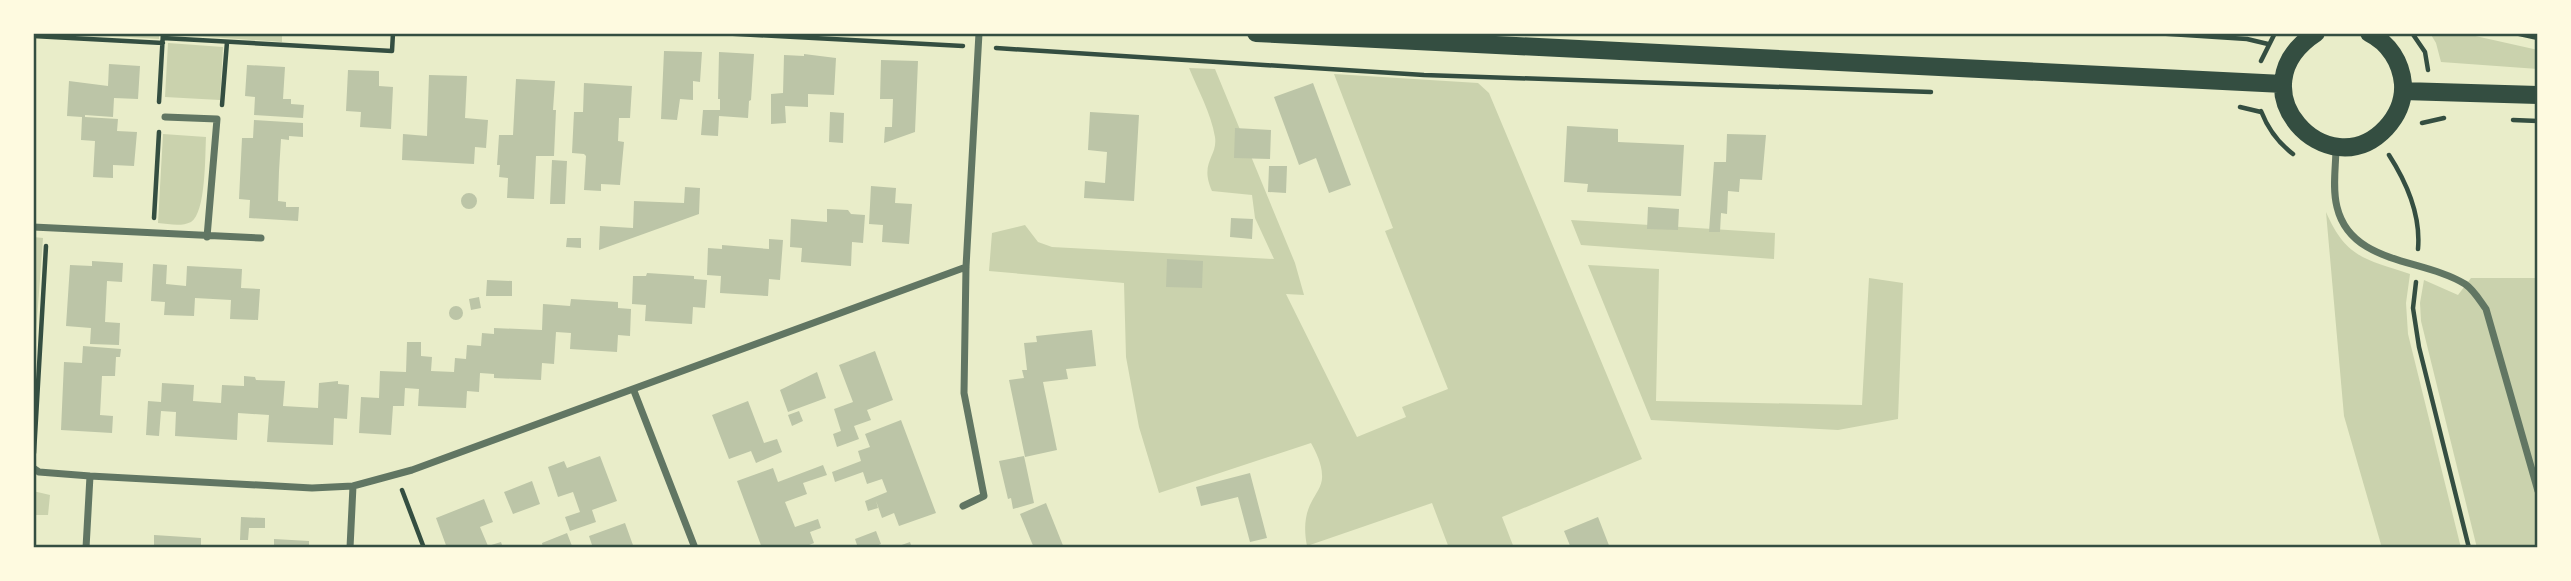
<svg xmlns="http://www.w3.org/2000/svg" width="2571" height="581" font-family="'Nunito Sans',sans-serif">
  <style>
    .green { fill: #cad2ad }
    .building { fill: #bcc5a7 }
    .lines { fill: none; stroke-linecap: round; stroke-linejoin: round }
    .path { stroke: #344e41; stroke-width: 4.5 }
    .minor { stroke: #617663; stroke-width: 7 }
    .primary { stroke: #344e41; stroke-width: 18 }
    .neatline { fill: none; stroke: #344e41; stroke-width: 2.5 }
  </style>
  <rect width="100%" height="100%" fill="#e9edc9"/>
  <path class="green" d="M66 33H159V39Z
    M277 33 282 34V42L167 34Z
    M2430 33H2462L2538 50V69L2441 62 2436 43Z
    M168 43 223 47 220 100 165 97Z
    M1189 68 1215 69 1295 263 1304 295 1286 294 1357 437 1406 417 1402 407 1448 389 1385 231 1393 228 1334 74 1478 83 1489 93 1642 459 1502 517 1514 548H1449L1432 503 1307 546C1304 531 1304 515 1312 501 1316 493 1323 485 1322 475 1322 464 1316 452 1311 443L1159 493 1139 427 1126 357 1124 283 989 271 992 233 1025 225 1038 242 1052 247 1274 259 1255 218 1252 195 1212 191C1199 162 1218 157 1215 137 1211 113 1198 90 1189 68Z
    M163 134 206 137C205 155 206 213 191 222 181 227 169 224 158 223Z
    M2326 212C2346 258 2365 259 2410 274L2406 303 2408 334 2461 548H2382L2344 416Z
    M1571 220 1775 233 1774 259 1581 245Z
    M33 237 43 238 36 333H33Z
    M1588 265 1659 269 1656 401 1862 405 1869 278 1903 283 1898 419 1838 430 1651 420Z
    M2471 278H2538V548H2477L2421 321 2420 303 2424 280 2458 295Z
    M33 491 50 495 48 515H33Z"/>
  <path class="building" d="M664 51 702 52 700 82 693 81V100L680 99 677 120 661 119Z
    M719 52 754 54 751 100 749 101 748 118 719 116 718 136 701 135 703 110H720V99H718Z
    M804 54 836 58 834 95 808 94V107L785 106 786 123 771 124V94L783 93 784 55 804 56Z
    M881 60 918 61 915 132 884 143 885 127H892L893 99H880Z
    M109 64 140 66 138 99 114 98 113 117 85 115V117L118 119 117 131 137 132 134 166 113 165V178L93 177 95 141 81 140 82 117 67 116 69 81 108 86Z
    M247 65 285 67 283 99H291V104L304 105 303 118 254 115 255 97 245 96Z
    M348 70 379 71V86L393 87 391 129 360 127 361 112 346 111Z
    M429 75 467 76 465 118 488 120 486 148 475 147 474 164 402 160 403 134 427 136Z
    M516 79 555 81 553 110H556L554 156H536L534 199 507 198 508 178 499 177 500 165H497L499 135H513Z
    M584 83 632 86 630 118H619L618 141 624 142 620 185 601 184V191L584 190 586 156 584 154 572 153 574 112H583Z
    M1313 83 1351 185 1329 193 1316 158 1299 165 1274 97Z
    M830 112 844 113 843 143 829 142Z
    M1090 112 1139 115 1134 201 1084 198 1085 181 1105 183 1107 152 1088 150Z
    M254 120 303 123V137L289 136V140L281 139 279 171 278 201 286 202V207H299L298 221 249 218 250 200 239 199 242 138H253Z
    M1567 126 1618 129V142L1684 145 1681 196 1587 192 1588 184 1564 182Z
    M1235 128 1271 130 1270 159 1234 158Z
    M1727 134 1766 135 1762 180 1740 179 1739 192 1728 191 1727 214 1721 213 1720 232H1709L1714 162H1726Z
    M552 160 567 161 565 204H550Z
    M1269 166H1287L1286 193 1268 192Z
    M871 186 896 188 895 203 912 204 909 244 882 242 883 225 869 224Z
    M685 187 700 188 699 214 599 250 600 226 633 228 634 201 684 203Z
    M461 201a8 8 0 1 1 16 0a8 8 0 1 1-16 0Z
    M1648 207 1679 209 1678 230 1647 229Z
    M827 209 848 210 851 214 865 215 863 243 852 242 851 266 801 262 802 248 790 247 791 219 827 222Z
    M1231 218 1253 219 1252 239 1230 237Z
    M567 238H581V248L566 247Z
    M769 239 783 240 780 280 769 279 768 296 720 293 721 276 707 275 708 248 722 249V245L769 249Z
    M1167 259 1203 261 1202 288 1166 287Z
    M92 261 123 263 122 282 107 281 105 322 120 323 119 345 90 344 91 328 66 326 70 265 92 266Z
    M153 264 167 265 166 284 186 286 187 266 242 269 241 288 260 289 258 320 230 319 231 300 195 298 194 316 164 315 165 302 151 301Z
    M647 273 694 276V279L707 280 705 308 693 307 692 324 645 321 646 305 632 304 633 276H646Z
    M487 280 512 281V296H486Z
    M479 297 481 308 471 310 469 299Z
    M571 299 618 302V308L631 309 630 336 618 335 617 352 570 349 571 333 556 332 554 364 542 363 541 380 494 378V374L480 373 479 392 467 391 466 408 418 406 419 389 405 388 404 406H393L391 435 359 433 361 397 379 398 380 371 406 372 407 342H421V356L432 357 431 371 454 372 455 358 466 359 467 345 481 346 482 333 494 334V328L542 330 543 304 570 306Z
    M449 313a7 7 0 1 1 14 0a7 7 0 1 1-14 0Z
    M1092 330 1096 366 1066 369 1068 379 1043 382 1057 450 1025 457 1009 380 1024 378 1022 370H1027L1024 343 1037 342 1036 336Z
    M83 346 121 349 120 357H116L115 376H102L100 415 113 416 112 433 61 430 64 362 82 363Z
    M875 351 893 400 867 410 871 420 854 426 859 439 837 447 833 434 841 431 834 409 853 402 839 365Z
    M817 372 826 398 788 412 780 390Z
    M244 376 255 377 256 380 285 381 283 406 318 408 319 383 338 381V384L349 385 347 419 334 418 333 445 267 442 269 415 238 413 237 440 175 436 176 412 161 411 159 436 146 435 148 401 161 402 162 383 194 385 193 401 221 403 222 385 244 386Z
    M748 401 764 443 777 439 782 452 756 463 751 451 729 459 712 415Z
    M799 411 803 421 792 426 788 415Z
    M901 420 936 513 899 526 894 513 882 518 876 501 878 508 868 511 865 501 887 492 882 479 867 484 863 472 835 482 832 472 861 461 858 451 870 447 865 434Z
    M600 456 617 501 592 510 596 522 570 531 565 517 580 512 573 492 558 497 548 467 564 461 567 468Z
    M1024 456 1034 503 1013 509 1011 498 1008 499 999 461Z
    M823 465 827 475 803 483 807 494 785 502 795 527 818 519 821 528 810 532 814 543 802 548H762L737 481 773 468 778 482Z
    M1250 473 1267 538 1250 542 1238 497 1201 506 1196 487Z
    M532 481 540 504 513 514 504 492Z
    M484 499 493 522 480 527 488 546 501 542 503 548H447L436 518Z
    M1046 503 1064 548H1034L1020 514Z
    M241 517 265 518V528H249L248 540H240Z
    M1598 517 1610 548H1571L1564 531Z
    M625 523 634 548H593L589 536Z
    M876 531 881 544 872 548H858L855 539Z
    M567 533 572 546 543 548 542 543Z
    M154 535 201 538V548H154Z
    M274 539 309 541V548H274Z
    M910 542 912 548H896V547Z"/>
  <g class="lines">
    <path class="path" d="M719 33 963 46
      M2154 33 2247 39 2268 44
      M2412 33 2425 52 2428 70
      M2515 33 2538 38
      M33 36 163 43
      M163 38 392 51 393 33
      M996 48 1424 75 1931 92
      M2261 61 2275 33
      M159 102 163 33
      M222 105 227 42
      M2240 107 2261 112
      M2261 111C2268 129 2277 142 2293 154
      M2513 120 2538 121
      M2422 123 2444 118
      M2389 155C2407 183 2421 215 2418 249
      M154 218 159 132
      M2416 282 2413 308 2419 347 2469 548
      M34 453 46 246
      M402 490 424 548"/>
    <path class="minor" d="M165 117 217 119 207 237
      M2336 147C2336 166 2332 188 2337 207 2351 265 2423 258 2465 284 2474 290 2480 301 2486 309L2538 491
      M33 227 261 238
      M634 391 695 548
      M33 468 39 472 90 476 312 488 353 486 412 470 966 267
      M963 506 984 496 964 393 966 267 979 33
      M86 548 90 476
      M350 548 353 486"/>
    <path class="primary" d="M1256 33 2283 84
      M2316 33C2232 88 2328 190 2386 128 2397 116 2404 101 2403 84 2401 62 2389 43 2369 33
      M2403 91 2538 95"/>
  </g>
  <rect width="2571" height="581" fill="none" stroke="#fefae0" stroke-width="70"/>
  <rect x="35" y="35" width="2501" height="511" class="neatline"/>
</svg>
